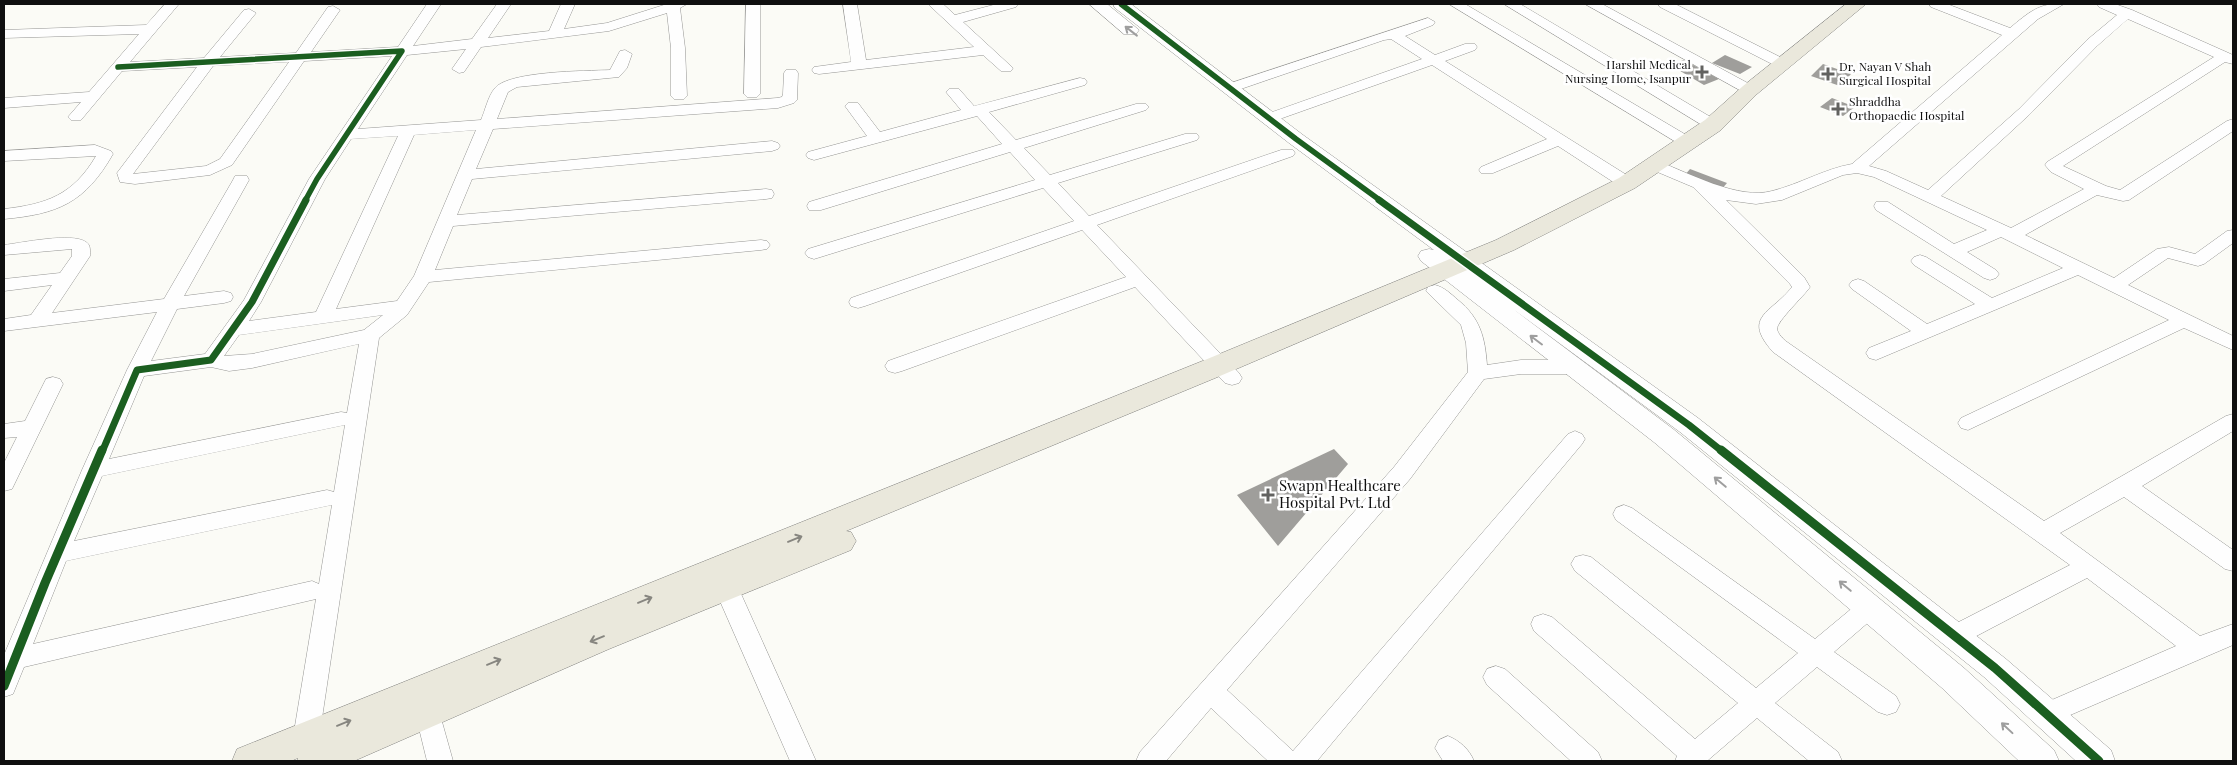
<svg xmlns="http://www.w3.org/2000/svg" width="2237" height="765" font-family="'Playfair Display',serif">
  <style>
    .building { fill: #9f9e9b }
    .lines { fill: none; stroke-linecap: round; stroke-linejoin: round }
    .minor-casing { stroke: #959593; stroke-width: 1 }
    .tertiary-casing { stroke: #959593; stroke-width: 1 }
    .primary-casing { stroke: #838380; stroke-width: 1 }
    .minor { fill: #fefefe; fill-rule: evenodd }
    .tertiary { fill: #fefefe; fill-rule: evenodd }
    .primary { fill: #eae8dc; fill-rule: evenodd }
    .cycleway-far2-casing { stroke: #fff; stroke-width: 8 }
    .cycleway-far1-casing { stroke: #fff; stroke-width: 10 }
    .cycleway-casing { stroke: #fff; stroke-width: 12 }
    .cycleway-far2 { stroke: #1b5e20; stroke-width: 5.5 }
    .cycleway-far1 { stroke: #1b5e20; stroke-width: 7 }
    .cycleway { stroke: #1b5e20; stroke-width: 9 }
    .oneway { stroke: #9e9e9e }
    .oneway2 { stroke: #878680 }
    .poi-dot { fill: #626260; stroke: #fff; stroke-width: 2 }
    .labels { text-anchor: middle; stroke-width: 5; stroke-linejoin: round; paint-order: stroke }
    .far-poi-label { font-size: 12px; fill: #0f0f0f; stroke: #fff; text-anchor: start }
    .poi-label { font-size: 15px; fill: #0f0f0f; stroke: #fff; text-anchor: start }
  </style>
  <rect width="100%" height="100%" fill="#fbfbf6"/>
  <path class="building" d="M1725 55 1752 67 1740 74 1712 63Z
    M1684 60 1719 79 1704 85 1670 65Z
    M1823 64 1851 74 1840 86 1811 76Z
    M1832 98 1855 107 1843 116 1820 107Z
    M1690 169 1727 183 1721 190 1684 176Z
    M1334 449 1348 464 1278 546 1237 495Z"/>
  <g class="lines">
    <g class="minor-casing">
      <path id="minor" d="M165 4H179L130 62 204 58 244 10 249 9 256 13 220 57 296 53 328 7 333 6 340 10 311 52 398 47 427 4H441L413 46 472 39 497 4H511L488 38 549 31 561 4H575L564 29 607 23 667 4H687L680 8 685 48 687 96 684 99H674L671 96V48L667 13 609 31 481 47 464 72 459 73 452 69 466 49 407 55 358 129 481 120C485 111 488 96 495 88 509 71 586 71 610 70L620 51 625 50 632 54 627 68 619 77 517 87 508 92 497 119 777 98 782 97 783 94 784 73 786 70H796L798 73 797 100 794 103 778 108 493 129 476 169 772 141 778 143 780 146 778 149 772 151 472 179 457 215 766 189 772 190 774 194 772 198 766 199 453 226 435 270 761 240 767 241 770 245 767 249 761 250 429 282 407 315 379 338 319 738 315 746 306 750 297 746 293 738 316 599 24 667 13 694 4 697V655L82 470 127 370 157 312 4 331V319L31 315 52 285 4 291V279L60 273 72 256V249L4 255V245C21 243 72 232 86 242 91 245 90 251 90 256L52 313 164 299 233 180 235 176H247L249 180 184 296 224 291 231 293 233 297 231 301 224 303 177 309 151 361 205 354 244 300 309 179 392 56 304 61 232 165 210 175 135 184 120 182 117 173 197 67 122 71 81 120H71L68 117 81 102 4 108V98L89 92 139 34 4 38V30L146 25ZM289 62 220 159 206 166 133 174 213 66ZM476 130 414 276 397 301 336 309 414 135ZM398 136 316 312 249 321 261 302 325 179 351 139ZM383 315 364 330 252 354 224 356 239 335ZM359 344 347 413 341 412 109 459 144 376 211 367 229 371 252 368ZM345 425 334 492 327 490 74 541 102 476ZM332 505 319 584 312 581 33 644 66 561Z
        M746 4H760V94L757 97H747L744 94Z
        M843 4H857L866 60 974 47 928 4H943L955 15 997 4H1018L1016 7 963 22 1013 68 1011 71H1001L983 55 819 74 814 73 812 70 814 67 851 62Z
        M1449 4H1465L1693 139 1695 142 1693 145H1681Z
        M1504 4H1520L1719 122 1721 125 1719 128H1707Z
        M1585 4H1602L1755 87 1758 90 1755 93H1745Z
        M1658 4H1675L1788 61 1790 64 1788 67H1778L1660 7Z
        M1929 4H1947L2010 28C2028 13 2040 2 2064 4L2038 19 1869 166 1886 171 1928 190 2019 109 2087 40 2117 15 2099 7 2097 4H2115L2132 10 2233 55V64L2225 62 2063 166 2106 186 2120 190 2227 121 2233 119V131L2129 200 2123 201 2097 195 2025 235 2114 278 2157 249 2169 247 2195 254 2227 231 2233 230V243L2204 264 2198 266 2168 258 2128 285 2233 336V350L2184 328 1968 430 1961 428 1958 423 1961 418 2169 320 2078 275 1876 360 1869 358 1866 353 1869 348 1911 331 1852 289 1849 285 1852 281 1858 279 1864 281 1927 324 1975 304 1914 265 1911 261 1914 257 1920 255 1926 257 1992 298 2063 268 2001 237 1967 252 1996 270 1999 274 1996 278 1990 280 1984 278 1876 210 1874 206 1876 202H1888L1954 244 1987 230 1874 177 1857 173 1843 175 1782 200 1756 204 1726 200 1804 277 1810 287C1804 296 1777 321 1777 329 1778 334 1783 339 1787 342L2044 521 2226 416 2233 414V431L2142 486 2233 550V571L2225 569 2124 497 2060 533 2200 636 2233 624V645L2047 725 2038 722 2034 714 2038 706 2176 646 2087 578 1963 643 1954 646 1945 643 1942 636 1945 629 2070 565 1773 352C1741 316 1772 313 1792 287L1790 284 1693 187 1648 168 1646 165 1648 162H1660C1691 174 1739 200 1772 191 1800 184 1824 169 1852 164L2002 35 1931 7ZM2128 19 2214 57 2047 162 2045 165 2051 172 2084 189 2011 228 1941 196 2029 115 2097 46Z
        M1428 18 1435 22 1433 25 1405 36 1435 55 1465 44H1475L1477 47 1475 50 1445 61 1633 179 1635 183 1633 187H1621L1558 146 1493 173H1481L1479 170 1481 167 1547 139 1432 65 1274 121H1264L1261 118 1264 115 1422 59 1391 39 1384 40 1235 91H1225L1223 88 1225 85Z
        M1080 78 1085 79 1087 82 1085 85 989 112 1016 140 1136 104H1146L1149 107 1146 110 1024 148 1050 175 1185 134H1197L1199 137 1197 140 1058 183 1089 216 1281 150H1293L1295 153 1293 156 1097 225 1239 373 1242 378 1239 383 1232 385 1225 383 1135 287 902 371 895 373 888 371 885 366 888 361 1126 277 1082 230 865 306 858 308 851 306 849 302 851 298 1074 221 1043 188 814 259 808 257 805 253 808 249 1035 180 1010 152 821 210H809L807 206 809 202 1002 144 977 116 814 160 808 158 806 155 808 152 867 136 845 106 848 103H858L880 132 961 110 946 92 949 89H959L974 106Z
        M95 145 111 151 113 154C85 203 58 214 4 219V209C47 204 73 195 96 156L4 161V151Z
        M1435 285C1444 287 1451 294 1458 300 1480 318 1485 337 1487 365L1521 360H1572L1579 362 1582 367 1579 372 1572 374H1521L1484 379 1410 479 1227 690 1293 751 1568 434 1575 431 1582 434 1585 439 1582 444 1317 761H1268L1211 708 1166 761H1136L1140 752 1394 467 1468 372 1466 343 1461 325 1426 291 1428 287Z
        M53 377 60 379 63 384 12 489 4 491V463L17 437 4 438V424L25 421 46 379Z
        M1624 505 1632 508 1815 639 1862 600 1870 597 1878 600 1882 607 1878 614 1834 652 1896 696 1900 704 1896 712 1887 715 1878 712 1817 667 1775 703 1838 752 1842 761H1809L1757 718 1707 761H1675L1677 756 1534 631 1531 624 1534 617 1543 614 1552 617 1695 739 1738 703 1575 571 1571 564 1575 557 1583 555 1591 557 1756 688 1798 653 1616 520 1613 514 1616 508Z
        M721 567 729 569 733 576 816 761H790L709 576 713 569Z
        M1496 666 1505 669 1598 752 1602 761H1571L1487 685 1483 677 1487 669Z
        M428 701 437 704 453 761H427L415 712 419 704Z
        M1448 736C1460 741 1469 749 1474 761H1443L1435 748 1439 740Z"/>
    </g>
    <g class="tertiary-casing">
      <path id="tertiary" d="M1089 4H1107L1139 30 1136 34H1124Z
        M1113 4H1131L1303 135 1698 418 2006 659 2111 750 2115 761H2076L1984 677 1680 432 1513 309 1673 429 1964 668 2054 750 2059 761H2019L1942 688 1655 443 1421 261 1418 256 1421 251 1429 249 1434 250 1289 143 1115 8Z"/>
    </g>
    <g class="primary-casing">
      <path id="primary" d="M1846 4H1866L1757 94 1721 130 1635 188 1514 250 1220 376 846 531 851 532 856 541 851 550 609 649 354 761H297L298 758 291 761H232L237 749 1200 362 1496 240 1619 178 1705 120 1743 86Z"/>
    </g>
    <use href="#minor" class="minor"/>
    <use href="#tertiary" class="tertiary"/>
    <use href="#primary" class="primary"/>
    <g class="cycleway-far2-casing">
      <path id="cycleway-far2" d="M1121 4 1296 139 1381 201
        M118 67 402 51 317 179 305 201"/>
    </g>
    <g class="cycleway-far1-casing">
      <path id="cycleway-far1" d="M1379 200 1689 425 1723 452
        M102 452 137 370 211 360 252 302 306 200"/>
    </g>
    <g class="cycleway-casing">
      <path id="cycleway" d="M1721 450 1995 668 2099 761
        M4 686 45 583 102 450"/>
    </g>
    <use href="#cycleway-far2" class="cycleway-far2"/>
    <use href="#cycleway-far1" class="cycleway-far1"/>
    <use href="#cycleway" class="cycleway"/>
  </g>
  <defs><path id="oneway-shaft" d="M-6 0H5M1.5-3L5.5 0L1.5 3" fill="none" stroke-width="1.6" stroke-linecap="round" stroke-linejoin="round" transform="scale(1.25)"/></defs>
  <g class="oneway">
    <use href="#oneway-shaft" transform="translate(1131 31) rotate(-142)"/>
    <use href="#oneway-shaft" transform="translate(1536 340) rotate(-143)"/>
    <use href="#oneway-shaft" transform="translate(1720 482) rotate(-140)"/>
    <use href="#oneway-shaft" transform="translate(1845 586) rotate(-140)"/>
    <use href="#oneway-shaft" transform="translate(2007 728) rotate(-137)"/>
  </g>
  <g class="oneway2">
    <use href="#oneway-shaft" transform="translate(795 539) rotate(-22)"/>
    <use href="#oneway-shaft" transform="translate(645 600) rotate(-22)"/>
    <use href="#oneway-shaft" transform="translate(597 639) rotate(158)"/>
    <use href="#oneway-shaft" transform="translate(494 662) rotate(-22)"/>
    <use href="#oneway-shaft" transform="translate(344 723) rotate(-22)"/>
  </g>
  <g class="poi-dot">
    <path d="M1699.5 64.5h5v5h5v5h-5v5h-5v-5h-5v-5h5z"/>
    <path d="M1825.5 66.5h5v5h5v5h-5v5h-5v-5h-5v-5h5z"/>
    <path d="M1835.5 101.5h5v5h5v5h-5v5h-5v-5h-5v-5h5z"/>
    <path d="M1265.5 487.5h5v5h5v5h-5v5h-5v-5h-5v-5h5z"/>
  </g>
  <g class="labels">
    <g class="far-poi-label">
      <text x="1691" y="69" text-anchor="end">Harshil Medical<tspan x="1691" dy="14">Nursing Home, Isanpur</tspan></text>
      <text x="1839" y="71">Dr, Nayan V Shah<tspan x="1839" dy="14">Surgical Hospital</tspan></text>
      <text x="1849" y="106">Shraddha<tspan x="1849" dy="14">Orthopaedic Hospital</tspan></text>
    </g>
    <g class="poi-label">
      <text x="1279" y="491">Swapn Healthcare<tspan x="1279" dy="17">Hospital Pvt. Ltd</tspan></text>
    </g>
  </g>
  <rect width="2237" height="765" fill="none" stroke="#0f0f0f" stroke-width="10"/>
</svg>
